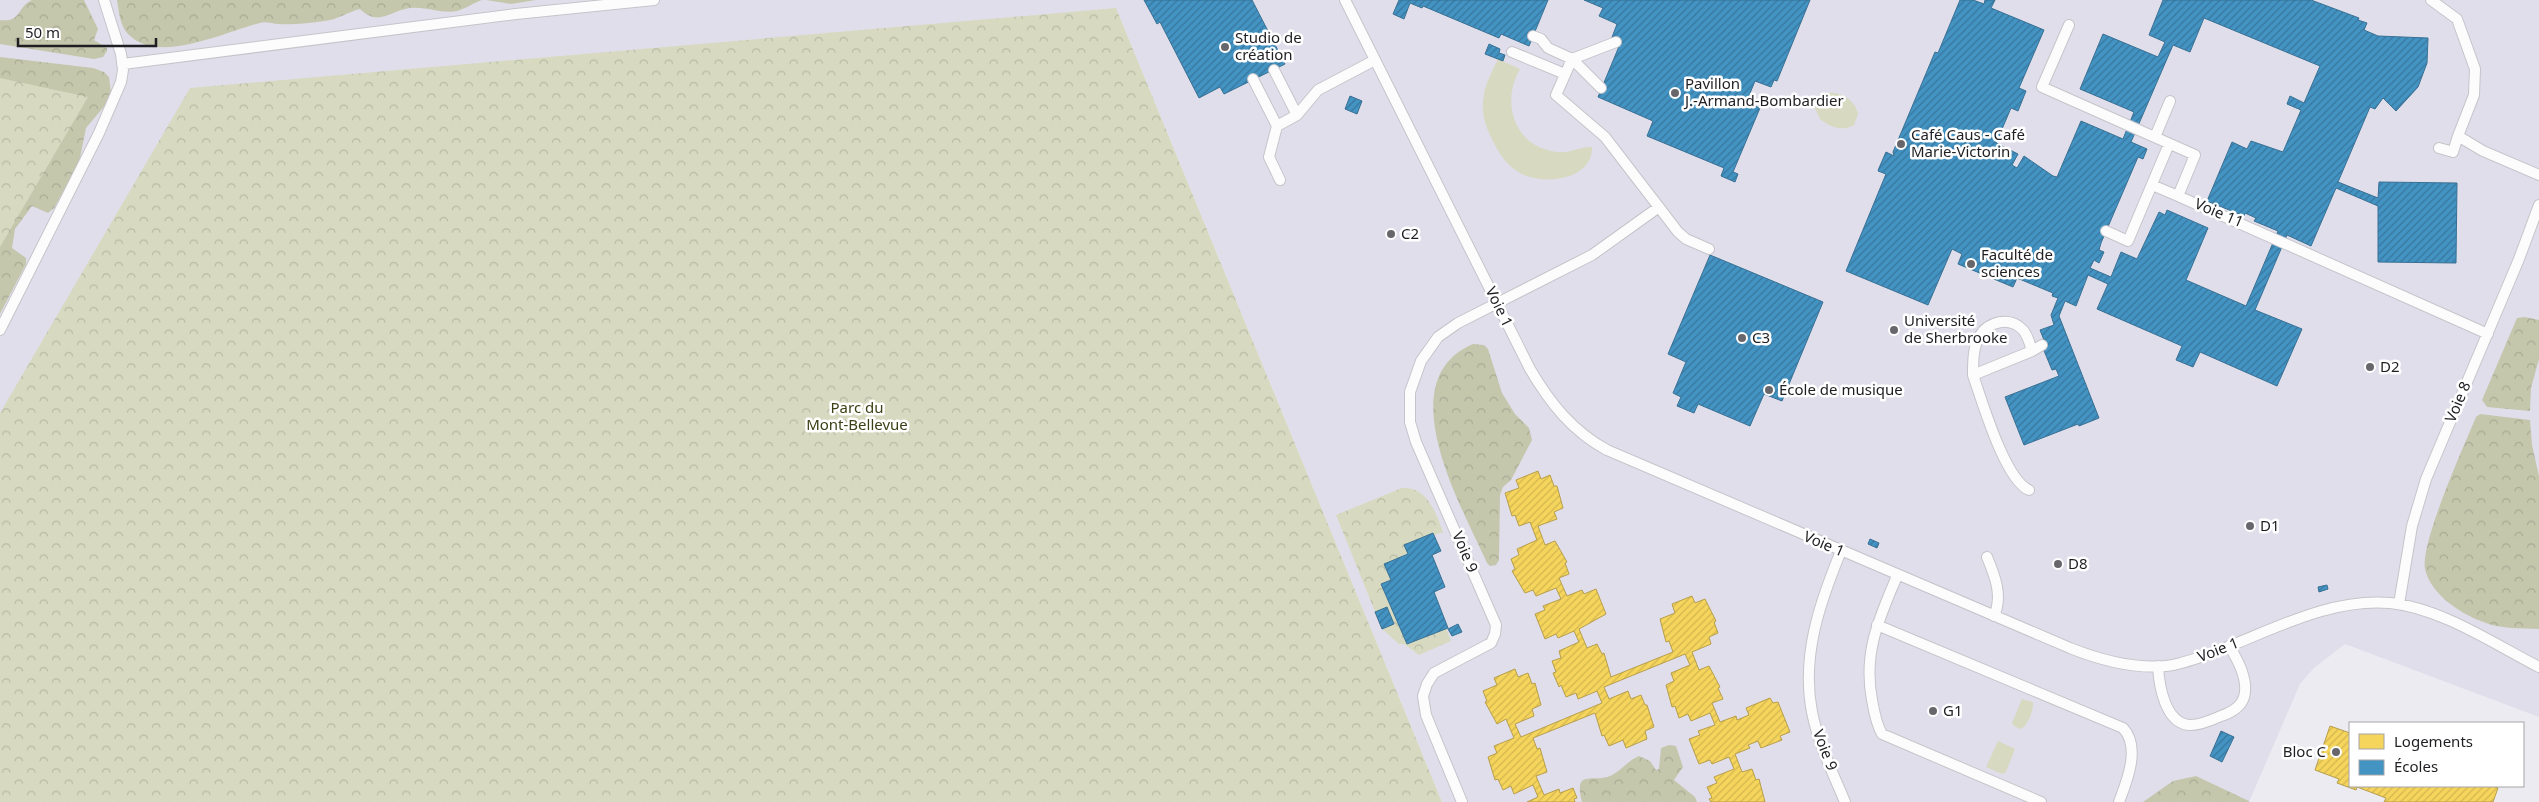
<svg xmlns="http://www.w3.org/2000/svg" width="2539" height="802" font-family="'Noto Sans',sans-serif">
  <style>
    .built { fill: #e1deeb }
    .green { fill: #d7dac0 }
    .forest { fill: url(#forest-crowns) }
    .park { fill: url(#park-crowns) }
    .homes { fill: url(#homes-hatch); stroke: #b69e4b }
    .schools { fill: url(#schools-hatch); stroke: #387093; fill-rule: evenodd }
    .lines { fill: none; stroke-linecap: round; stroke-linejoin: round }
    .service-casing { stroke: #c6c4ca; stroke-width: 12 }
    .service { stroke: #fcfcfd; stroke-width: 10 }
    .poi-dot { fill: #67666b; stroke: #fff; stroke-width: 2 }
    .labels { text-anchor: middle; stroke-width: 5; stroke-linejoin: round; paint-order: stroke }
    .poi-label { font-size: 15px; fill: #1f1e22; stroke: #fff; text-anchor: start }
    .street-label { font-size: 15px; fill: #1f1e22; stroke: #fff }
    .park-label { font-size: 15px; fill: #3c4015; stroke: #fff }
  </style>
  <defs>
    <pattern id="forest-crowns" width="20" height="18" patternUnits="userSpaceOnUse" patternTransform="scale(1.25)"><rect width="20" height="18" fill="#c4c7ac"/><path d="M2 6a3 3 0 1 1 6 0M12 15a3 3 0 1 1 6 0" fill="none" stroke="#a8aa94"/></pattern>
    <pattern id="park-crowns" width="20" height="18" patternUnits="userSpaceOnUse" patternTransform="scale(1.25)"><rect width="20" height="18" fill="#d7dac0"/><path d="M2 6a3 3 0 1 1 6 0M12 15a3 3 0 1 1 6 0" fill="none" stroke="#b8bba5"/></pattern>
    <pattern id="homes-hatch" width="6" height="6" patternUnits="userSpaceOnUse" patternTransform="scale(1.25)"><rect width="6" height="6" fill="#f6d55c"/><path d="M-1 1l2-2M0 6l6-6M5 7l2-2" fill="none" stroke="#d2b650"/></pattern>
    <pattern id="schools-hatch" width="6" height="6" patternUnits="userSpaceOnUse" patternTransform="scale(1.25)"><rect width="6" height="6" fill="#4393c3"/><path d="M-1 1l2-2M0 6l6-6M5 7l2-2" fill="none" stroke="#37779e"/></pattern>
  </defs>
  <rect width="100%" height="100%" fill="#ecebf2"/>
  <path class="built" d="M0 0H2539V717L2345 644 2314 668 2300 684 2249 802H1442L1116 8 0 413Z"/>
  <path class="green" d="M1498 59 1520 69C1500 103 1515 149 1559 152 1570 153 1582 146 1592 147 1593 180 1544 186 1520 173 1505 165 1497 150 1490 135 1484 122 1481 109 1484 94 1486 82 1493 70 1498 59Z
    M1825 93C1840 91 1855 99 1858 114L1854 125C1842 132 1830 127 1820 119L1814 106 1818 98Z
    M2022 699 2033 702C2034 709 2028 726 2021 729L2014 726 2012 723Z
    M1998 741 2015 749 2006 772 2002 774 1986 767Z"/>
  <path class="forest" d="M32 0H84L98 29 94 40 107 48V51L103 57 94 59 0 44V20C22 23 17 6 32 0Z
    M117 0H482C473 3 465 9 457 11 441 14 426 6 410 8 389 11 379 27 360 9 348 12 337 20 324 21 310 23 293 25 279 24 272 24 266 21 260 23 226 31 160 65 129 35 120 27 119 12 117 0Z
    M486 0H536L511 4Z
    M0 57 93 68 104 72 109 77 111 93 107 103 86 128 79 163 54 208 48 213 32 206 15 229 12 248 26 258V264L0 314Z
    M2525 317 2539 320V359L2531 388 2530 411 2487 407 2482 400 2517 318Z
    M1473 344 1484 345 1488 349 1502 393 1515 414 1529 428 1532 440 1511 480 1503 487 1500 495 1499 560 1496 565 1490 566 1487 563C1462 507 1388 380 1473 344Z
    M2480 414 2530 420 2532 445 2539 476V629C2522 628 2501 629 2486 623 2462 615 2431 595 2425 569 2420 543 2464 446 2476 417Z
    M1669 745 1676 746 1683 767 1674 780 1695 797 1697 802H1582C1573 768 1593 783 1610 776 1620 772 1627 761 1639 756L1650 761 1656 770 1659 769 1661 748Z
    M2196 776 2249 801V802H2143L2173 781Z"/>
  <path class="park" d="M1116 8 1442 802H0V413L190 88Z
    M0 78 88 97 0 247Z
    M1402 488C1427 486 1436 513 1443 532L1434 535 1433 533 1405 545 1408 554 1384 564 1391 580 1381 585 1407 644 1446 628 1451 641 1419 655 1404 644H1399L1382 629 1336 515Z"/>
  <path class="homes" d="M1538 471 1541 479 1550 475 1554 486H1557L1563 508 1554 512 1557 519 1538 526 1545 545 1555 541 1567 562 1565 563 1569 574 1559 578 1567 596 1582 590 1584 594 1596 589 1606 614 1579 629 1587 648 1597 644 1602 654 1604 653 1611 677 1673 652 1669 641 1666 642 1660 619 1675 613 1672 604 1692 596 1695 603 1705 599 1716 621 1714 622 1718 633 1709 637 1711 644 1692 652 1699 670 1709 666 1720 687 1718 688 1723 699 1712 703 1720 722 1736 716 1737 720 1749 715 1746 708 1770 698 1773 703 1778 702 1790 732 1780 736 1782 740 1761 748 1758 741 1748 745 1750 748 1735 754 1742 772 1752 769 1756 780 1759 779 1765 802H1711L1709 799 1712 798 1707 787 1717 783 1714 777 1734 769 1729 757 1712 764 1710 760 1699 764 1689 739 1700 735 1698 731 1715 725 1710 713 1691 721 1688 714 1679 718 1675 706 1672 707 1666 685 1674 681 1671 673 1690 665 1685 654 1604 687 1609 699 1628 691 1631 699 1641 695 1645 705H1647L1654 727 1645 731 1647 739 1626 748 1623 740 1609 746 1604 735 1602 736 1595 713 1533 738 1537 749 1540 748 1547 772 1536 776 1544 795 1559 789 1560 793 1573 788 1577 798 1574 799 1575 802H1527L1538 797 1533 785 1514 794 1511 786 1503 790 1498 779 1495 780 1488 757 1497 753 1494 746 1514 738 1506 719 1497 724 1485 702 1487 701 1483 691 1497 685 1494 678 1515 669 1518 677 1528 673 1532 684 1535 683 1541 705 1532 709 1534 716 1515 724 1521 737 1602 703 1597 691 1578 699 1576 693 1566 697 1561 685 1559 687 1553 673 1556 672 1552 661 1561 658 1559 651 1579 642 1574 631 1558 638 1556 634 1545 639 1535 614 1545 610 1543 606 1561 599 1556 588 1536 596 1533 590 1525 593 1512 571 1515 569 1511 559 1519 555 1517 549 1537 540 1530 522 1519 526 1515 515 1512 516 1505 493 1519 488 1516 480Z
    M2330 726 2350 733V786H2492L2498 788 2493 802H2384L2386 798 2357 787 2356 790 2337 783 2339 779 2315 770Z"/>
  <path class="schools" d="M1144 0H1252L1285 64 1224 94 1220 87 1199 98 1160 22 1157 24Z
    M1399 0H1548L1529 46 1501 34 1499 38 1423 6 1422 8 1410 3 1404 19 1393 14Z
    M1584 0H1810L1777 81 1774 80 1771 87 1755 81 1746 103 1760 108 1733 172 1738 174 1735 182 1721 176 1724 168 1647 136 1653 121 1598 97 1620 44 1611 40 1617 24 1599 16 1603 8Z
    M1960 0H1973L1984 4 1985 0H1995L1991 8 2044 30 2019 88 2026 91 2018 111 2011 108 1996 143 2018 154 2012 165 2017 168 2024 156 2053 176 2057 177 2081 121 2123 139 2134 112 2080 89 2103 34 2158 57 2165 42 2149 35 2163 0H2311L2359 18 2358 20 2367 23 2364 30 2378 36 2428 38 2427 63 2418 87 2396 111 2383 98 2375 109 2370 107 2338 182 2378 198 2379 182 2457 183 2456 263 2378 262V206L2336 188 2311 246 2287 235 2255 310 2302 329 2277 386 2200 352 2193 367 2176 360 2182 346 2097 309 2108 284 2088 275 2076 306 2065 301 2059 316 2099 418 2079 426 2078 424 2024 445 2005 397 2059 376 2056 369 2052 370 2040 341 2044 340 2040 330 2054 325 2051 315 2058 298 2052 296 2053 293 2017 278 2013 287 1958 264 1962 254 1952 249 1928 305 1846 271 1886 174 1878 171 1879 168 1886 152 1894 156 1893 152 1935 52 1938 53ZM2204 18 2320 66 2304 103 2290 96 2287 104 2301 110 2283 152 2251 141 2247 149 2232 142 2207 201 2244 216 2245 213 2256 218 2254 221 2278 231 2246 306 2186 280 2208 228 2167 210 2165 215 2159 212 2137 259 2121 252 2111 277 2090 268 2094 260 2099 263 2104 252 2099 250 2101 243 2138 157 2143 159 2147 149 2131 142 2173 45 2190 52Z
    M1489 44 1500 49 1499 53 1505 55 1503 61 1485 54Z
    M1350 96 1362 101 1357 114 1345 109Z
    M1710 255 1823 302 1782 401 1764 394 1750 426 1698 404 1694 413 1677 406 1681 397 1673 393 1686 362 1668 354Z
    M1433 533 1441 551 1432 555 1445 587 1434 592 1448 628 1407 644 1381 584 1391 580 1384 564 1408 554 1404 545Z
    M1870 539 1879 543 1877 548 1868 544Z
    M2327 585 2328 589 2319 592 2318 587Z
    M1387 607 1394 624 1382 629 1375 612Z
    M1458 624 1462 632 1452 636 1448 629Z
    M2221 731 2234 737 2222 762 2210 756Z"/>
  <g class="lines">
    <g class="service-casing">
      <path id="service" d="M1345 0 1530 369C1550 403 1572 431 1607 450L2070 648C2100 660 2134 669 2166 666 2184 664 2200 657 2217 651 2273 630 2329 598 2390 603 2441 608 2494 644 2539 667
        M2431 0 2457 19 2475 69 2474 95 2458 136 2483 151 2539 175
        M2069 25 2042 87 2195 155 2178 196 2488 334
        M1533 36 1541 39 1548 48 1572 59 1601 88
        M1616 42 1572 59 1556 95 1605 137 1678 232 1686 239 1709 249
        M1512 52 1565 74
        M123 64 516 14 654 0
        M1274 70 1297 115
        M1253 79 1277 126 1297 115 1318 90 1375 60
        M1277 126 1269 157 1280 180
        M2155 137 2170 101
        M2439 148 2453 152 2458 136
        M2152 185 2178 196
        M2106 231 2128 241 2169 144
        M0 330 99 133 121 82 123 70 121 54 104 0
        M1973 375 2032 351 2042 345
        M2029 490C2005 480 1982 401 1973 375 1973 362 1973 348 1979 337 1988 321 2010 316 2023 330 2028 336 2030 344 2032 351
        M1841 551C1820 602 1801 656 1812 712 1818 743 1833 773 1845 802
        M1987 557C1995 576 2003 596 1994 616
        M1897 576C1879 619 1863 652 1872 700 1874 711 1876 724 1882 734L2041 802
        M2399 604 2412 526 2426 479 2519 259 2539 205
        M1877 625 2123 728C2141 747 2127 781 2119 802
        M2158 666C2159 685 2165 725 2191 725 2201 725 2212 720 2221 716 2230 713 2241 707 2244 697 2249 680 2238 660 2229 646
        M1462 802 1426 715 1423 696 1427 684 1434 673 1491 643 1495 634 1496 625 1416 442 1410 422V392L1421 361 1438 337 1458 323 1592 255 1659 207"/>
    </g>
    <use href="#service" class="service"/>
  </g>
  <g class="poi-dot">
    <circle cx="1225" cy="47" r="5"/>
    <circle cx="1675" cy="93" r="5"/>
    <circle cx="1901" cy="144" r="5"/>
    <circle cx="1391" cy="234" r="5"/>
    <circle cx="1971" cy="264" r="5"/>
    <circle cx="1894" cy="330" r="5"/>
    <circle cx="1742" cy="338" r="5"/>
    <circle cx="2370" cy="367" r="5"/>
    <circle cx="1769" cy="390" r="5"/>
    <circle cx="2250" cy="526" r="5"/>
    <circle cx="2058" cy="564" r="5"/>
    <circle cx="1933" cy="711" r="5"/>
    <circle cx="2336" cy="752" r="5"/>
  </g>
  <g class="labels">
    <g class="poi-label">
      <text x="1235" y="43">Studio de<tspan x="1235" dy="17">création</tspan></text>
      <text x="1685" y="89">Pavillon<tspan x="1685" dy="17">J.-Armand-Bombardier</tspan></text>
      <text x="1911" y="140">Café Caus - Café<tspan x="1911" dy="17">Marie-Victorin</tspan></text>
      <text x="1401" y="239">C2</text>
      <text x="1981" y="260">Faculté de<tspan x="1981" dy="17">sciences</tspan></text>
      <text x="1904" y="326">Université<tspan x="1904" dy="17">de Sherbrooke</tspan></text>
      <text x="1752" y="343">C3</text>
      <text x="2380" y="372">D2</text>
      <text x="1779" y="395">École de musique</text>
      <text x="2260" y="531">D1</text>
      <text x="2068" y="569">D8</text>
      <text x="1943" y="716">G1</text>
      <text x="2326" y="757" text-anchor="end">Bloc C</text>
    </g>
    <g class="street-label">
      <text transform="translate(2219 213) rotate(23)" y="5">Voie 11</text>
      <text transform="translate(1499 307) rotate(64)" y="5">Voie 1</text>
      <text transform="translate(2458 402) rotate(-67)" y="5">Voie 8</text>
      <text transform="translate(1824 544) rotate(23)" y="5">Voie 1</text>
      <text transform="translate(1465 552) rotate(67)" y="5">Voie 9</text>
      <text transform="translate(2218 650) rotate(-21)" y="5">Voie 1</text>
      <text transform="translate(1825 750) rotate(69)" y="5">Voie 9</text>
    </g>
    <g class="park-label">
      <text x="857" y="413">Parc du<tspan x="857" dy="17">Mont-Bellevue</tspan></text>
    </g>
  </g>
  <rect x="2349" y="722" width="175" height="65" fill="#ffffff" stroke="#a5a5a7"/>
  <rect x="2359" y="734" width="25" height="15" fill="#f6d55c" stroke="#a5a5a7"/>
  <text x="2394" y="747" font-size="15" fill="#1f1e22">Logements</text>
  <rect x="2359" y="760" width="25" height="15" fill="#4393c3" stroke="#a5a5a7"/>
  <text x="2394" y="772" font-size="15" fill="#1f1e22">Écoles</text>
  <path d="M18 38v8h138v-8" fill="none" stroke="#1f1e22" stroke-width="2.5"/>
  <text x="25" y="38" font-size="15" fill="#1f1e22" stroke="#ffffff" stroke-width="4" paint-order="stroke">50 m</text>
</svg>
